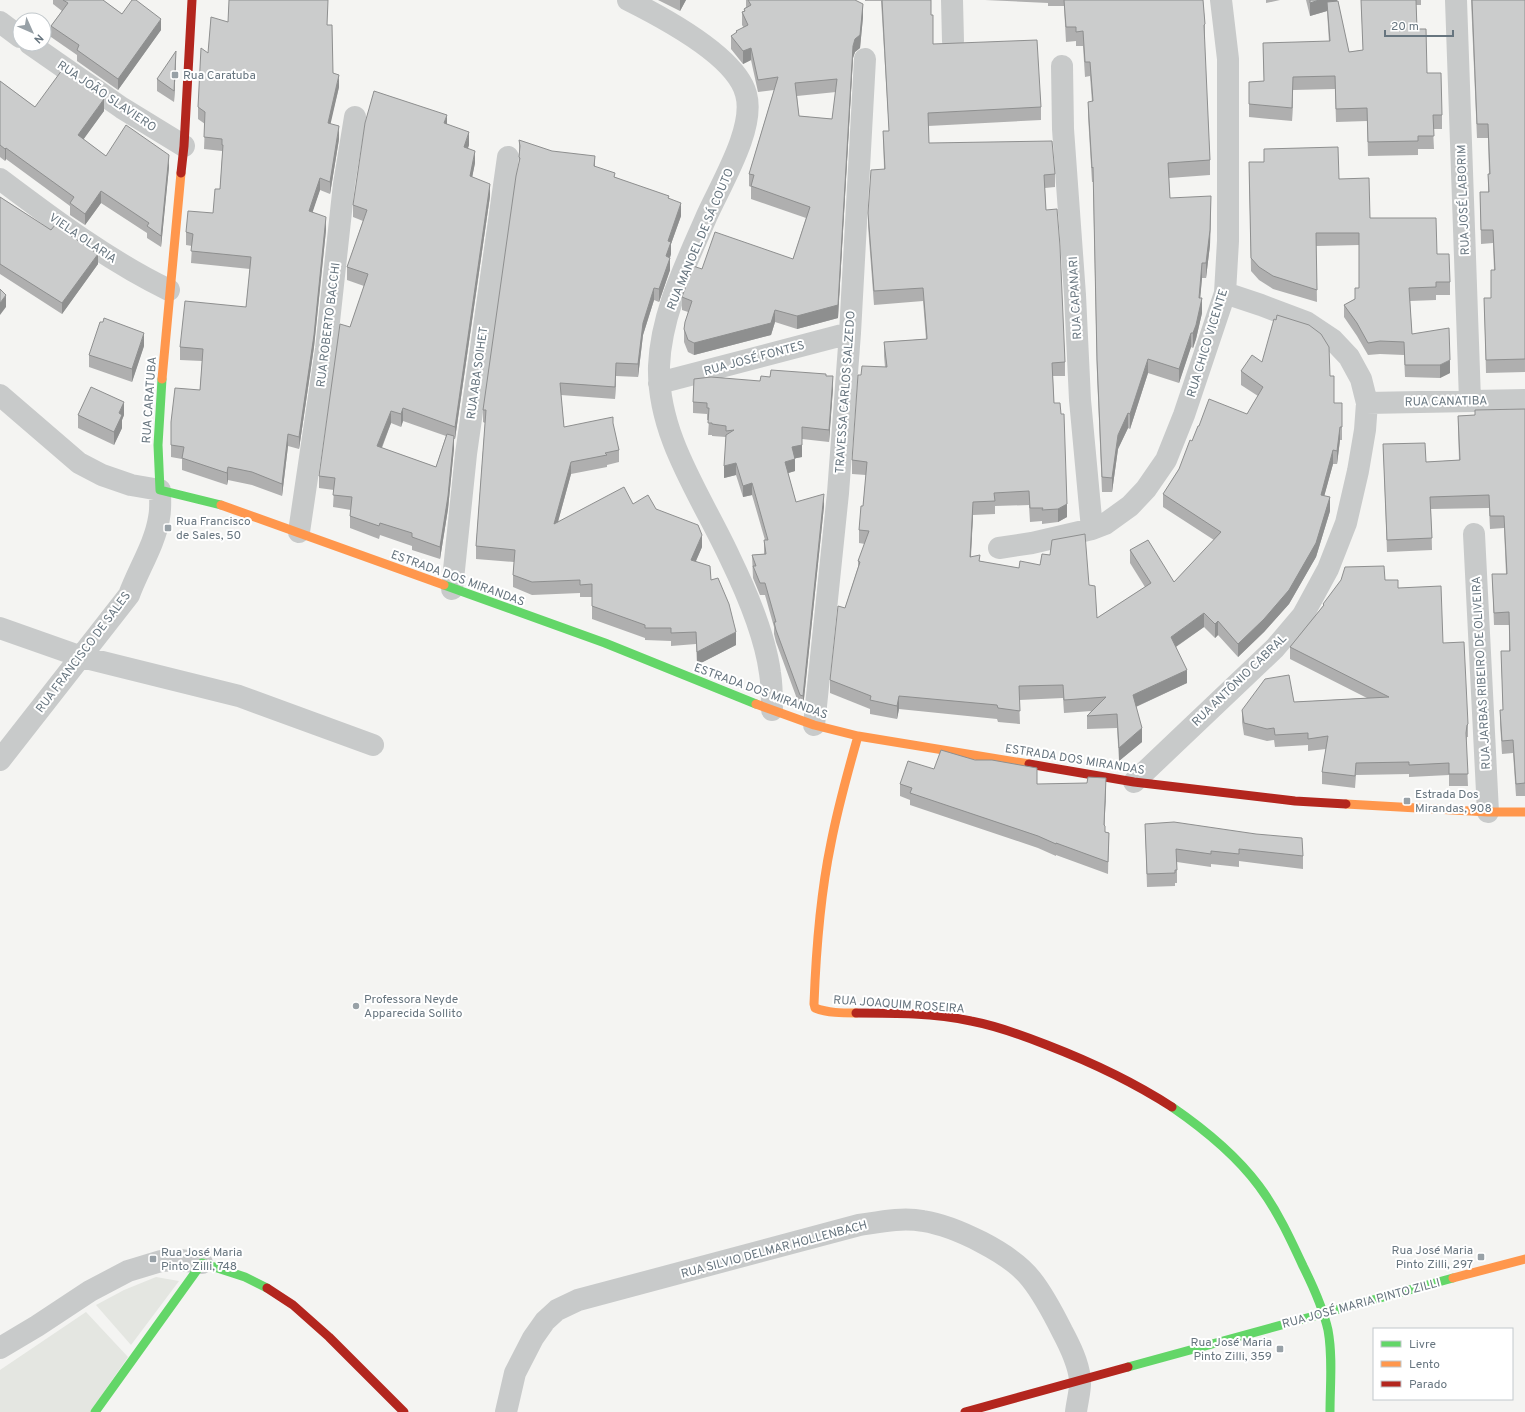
<svg xmlns="http://www.w3.org/2000/svg" width="1525" height="1412" font-family="Overpass,sans-serif">
  <style>
    .green { fill: #e4e6e1 }
    .lines { fill: none; stroke-linecap: round; stroke-linejoin: round }
    .street { stroke: #c8caca; stroke-width: 22 }
    .fast { stroke: #63d668; stroke-width: 9 }
    .slow { stroke: #ff974d; stroke-width: 9 }
    .jam { stroke: #b3261e; stroke-width: 9 }
    .wall { fill: #afafaf; fill-rule: evenodd }
    .shaded-wall { fill: #8e8f8f }
    .building { fill: #cbcccc; stroke: #8e8f8f; fill-rule: evenodd }
    .poi-dot { fill: #98a1a7; stroke: #fff; stroke-width: 1.5 }
    .labels { text-anchor: middle; stroke-width: 4; stroke-linejoin: round; paint-order: stroke }
    .poi-label { font-size: 12px; fill: #67757f; stroke: #fff; text-anchor: start }
    .street-label { font-size: 12px; fill: #67757f; stroke: #fff }
  </style>
  <rect width="100%" height="100%" fill="#f4f4f2"/>
  <path class="green" d="M156 1277 179 1281 131 1345 96 1305 124 1290Z
    M86 1312 128 1357 90 1412H0V1370Z"/>
  <g class="lines">
    <path class="street" d="M628 0C662 17 736 56 746 94 756 129 719 187 705 220 685 266 661 315 659 366 657 436 702 497 730 558 747 593 765 635 770 673 772 685 772 698 772 710
      M952 0 953 41
      M1456 0 1470 400
      M0 22 20 37
      M30 44 122 108 184 146
      M1062 66 1063 129 1075 295 1080 400 1092 529
      M0 179C53 219 109 261 169 290
      M659 383 850 333
      M0 395 79 463 102 475 131 485 160 490C160 499 161 509 159 518 155 544 138 570 129 595L0 760
      M1367 403 1525 400
      M299 532 326 349 344 184 355 117
      M1474 534 1488 812
      M999 548 1032 543 1092 529 1105 524 1130 506 1146 489 1166 460 1184 415 1225 293 1228 241V59L1221 0
      M452 589 466 454 508 157
      M0 628 82 657 239 696 373 745
      M814 725 838 493 850 333 865 59
      M1134 782 1275 648 1303 615 1328 569 1346 523 1358 471 1365 430 1367 403 1361 379 1349 357 1333 340 1306 322 1261 305 1225 293
      M0 1348 37 1326 90 1291 128 1271 161 1261 180 1260 202 1263
      M506 1412 515 1373 533 1338 545 1321 557 1310 578 1300 859 1225C879 1222 902 1217 923 1221 955 1226 1011 1253 1031 1279 1043 1294 1053 1313 1062 1331 1070 1346 1078 1362 1080 1379 1081 1389 1077 1402 1076 1412"/>
    <path class="fast" d="M162 379 158 445 160 490 221 505
      M444 585 605 643 756 704
      M1172 1107C1204 1129 1236 1155 1259 1186 1277 1210 1290 1238 1303 1266 1313 1286 1323 1308 1328 1330 1333 1357 1330 1385 1330 1412
      M1128 1367 1453 1278
      M95 1412 202 1263 245 1277 267 1288"/>
    <path class="slow" d="M162 379 181 173
      M221 505 444 585
      M756 704 814 725 858 736 1029 764
      M1346 804 1488 812H1525
      M856 1013C842 1013 828 1013 815 1008L814 1004C816 950 820 896 831 843 838 807 848 771 858 736
      M1453 1278 1525 1259"/>
    <path class="jam" d="M181 173 184 146 192 0
      M1029 764 1134 782 1295 801 1346 804
      M856 1013C894 1013 934 1013 971 1021 997 1026 1022 1035 1047 1045 1091 1062 1132 1081 1172 1107
      M267 1288 293 1305 329 1337 404 1412
      M965 1412 1128 1367"/>
  </g>
  <path class="wall" d="M53 0H103L122 14 161 30 118 90 77 61V55L51 37V26L62 11 53 4Z
    M658 0H686L680 11Z
    M746 0H855L863 17 860 48 855 52 853 58 838 318 797 329 775 322 771 335 694 355 688 352 684 342V329L688 312 682 310V297L702 269 793 259 806 218 751 199V187L749 186V174L774 90 758 92 751 60 743 64 731 49V36L736 33V31L744 28 742 25V12L744 11V9L746 7ZM836 92 832 119 799 116 797 96Z
    M865 0H931V15L933 44 1041 107V120L928 126 929 143 1055 174V187L1045 188 1046 210 1065 362V376H1053L1054 403 1067 517 1058 522 1042 524V521L1030 522 1029 505 995 506V514L973 515 971 557 980 561 1089 585 1097 618 1145 587 1130 563V550L1174 582 1214 540 1163 507V494L1179 469 1199 426 1247 414 1258 396 1241 385V371L1262 362 1330 376 1334 403H1342V440H1340L1337 464H1333L1324 496 1330 511 1316 557 1289 604 1264 632 1238 657 1218 635 1215 638 1204 627 1176 647 1187 683 1136 707 1142 742 1119 761 1117 728 1087 729V716L1091 711 1064 713 1063 698 1019 700 1020 724 998 722 997 719 899 709 897 719 870 714V709L830 693V680L845 608 858 567V561L865 544 859 543V530L863 506 866 475 852 474V460L861 375 885 367 884 356V342L926 339 923 301 874 305 868 226V213L884 169 883 131H889L881 1H865Z
    M985 0H1203L1205 24V39H1204L1210 160V175L1169 178 1170 198 1211 211 1210 245 1206 278H1202L1200 298 1202 313 1196 339 1193 348 1191 347 1179 383 1148 373 1130 429 1128 428 1118 449 1112 492H1102L1097 374 1093 182H1092L1088 116V102H1092L1090 76 1085 77 1083 46H1076V41L1066 42 1064 6H1048V3Z
    M1266 0H1280L1266 3Z
    M1306 0H1337L1349 52 1363 50 1361 0H1421V5H1416L1417 29 1427 73 1442 115V129H1433L1434 149H1418V155L1368 156 1367 121 1336 122 1335 89 1293 90 1292 121 1249 117V82L1264 81 1263 43 1329 42 1327 11 1310 16Z
    M1471 0H1525V372L1486 373 1484 298H1491L1494 270 1493 243 1481 244 1480 192H1488V174H1489L1488 138H1477Z
    M228 22 328 25 333 73 339 87 330 123 339 139 330 194 320 190 312 212 326 230 314 347 299 449 288 446 282 496 252 485 228 480 227 485 182 470V459L171 457V422L200 390 202 361 180 360V347L246 307 250 269 191 263 192 246 186 245V232L213 213 220 189 222 157V151L204 149 205 124 198 119V107L208 53Z
    M176 63 174 102 157 91V79Z
    M0 81 35 107 104 111 83 139 106 156 169 167 161 247 147 238V233L101 203 85 225 70 215V206L6 159 5 161 0 157Z
    M447 124 469 145 468 148 475 163 472 177 490 196 455 439H454V448L448 509 440 559 412 550V546L380 535 379 539 350 528V516L351 510 333 507 334 490 319 488V476L350 327 364 286 347 280V267L363 221 353 217V205ZM403 421 446 436 436 467 382 448 391 423 401 427Z
    M519 140 595 167 615 177 669 199 681 216 671 244V254L670 258V270L659 302 654 300 643 335 638 377 616 376 615 399 561 395 564 427 613 424 619 450V462L607 465V467L571 474 558 522 633 504 656 509 702 547 696 561 711 580 736 645 697 665 696 644 671 646V641L645 640V638L592 619V597H580V593L532 595 513 587V575L514 562 476 559V546L485 423 483 422V410L519 164Z
    M1264 149 1339 179 1370 218 1437 254 1450 282V295H1436V300L1410 301 1412 334 1450 373 1440 378 1405 377 1404 355 1380 354 1368 355 1357 336 1344 317V305L1355 299 1359 288V245L1316 246 1317 302 1273 289 1259 280 1251 271 1249 162H1264Z
    M0 197 51 230 98 264 62 314 0 274Z
    M144 346 132 382 89 367V355Z
    M826 376 833 388 829 442 802 439V457L795 458V471L788 473 796 502 824 506 803 708 800 707 776 642 774 634V627L765 595H760L753 578 752 555 764 554V540H765L752 495 743 497 736 475 724 478 726 437 712 436V435H708L709 420H707V414L693 413V402L760 381 770 377Z
    M1525 409V796H1516L1513 753 1502 754 1500 723V710H1503L1501 651H1509V625H1494L1492 574H1506L1504 528 1490 529 1489 508 1431 509 1432 550 1387 552 1383 444 1426 462 1459 460 1458 429V416L1475 415Z
    M78 415H124L122 420V428L114 445 78 428Z
    M1385 580 1398 588 1443 643 1468 724V737H1467L1466 741 1468 786H1449V775L1409 777V774L1356 775 1355 788 1322 784V772L1326 749 1308 751V745L1275 747 1274 740 1267 741 1244 735 1242 722V710L1294 702 1367 698 1290 659V647L1323 606V604Z
    M934 769 1037 784 1106 790 1104 825 1105 832 1109 833 1108 874 1056 855V856L1038 848 910 805V800L900 796V784Z
    M1145 824 1303 856V869L1239 861V867L1211 864V867L1177 862V883H1175V886L1147 887Z"/>
  <path class="shaded-wall" d="M680 0H686L680 11Z
    M1319 0H1337V8L1327 2V11L1310 16V3Z
    M863 4V17L860 48 855 52 853 58 838 318 797 329V316L853 46Z
    M161 19V30L118 90V79Z
    M751 48V60L743 64V51Z
    M176 51V63L174 102V91Z
    M339 75V87L328 135V123Z
    M1293 77V90L1292 121V108Z
    M104 99V111L78 147V135Z
    M447 115V127L444 123Z
    M339 126V139L330 194V182Z
    M469 132V145L464 159V147Z
    M6 148V159L5 161V149Z
    M475 151V163L470 188V176Z
    M169 155V167L161 247V236Z
    M595 156V169L594 166Z
    M320 178V190L309 223V211Z
    M490 184V196L455 439V427Z
    M101 191V203L85 225V214Z
    M1211 196 1210 245 1206 278V263Z
    M681 203V216L671 244V254L666 269V256L668 241Z
    M326 217V230L314 347 299 449V437Z
    M98 254V264L62 314V303Z
    M670 258V270L659 302V289Z
    M1202 263V278L1199 312V298Z
    M654 288V300L643 335 638 377V364L643 323Z
    M6 295V307L0 315V303Z
    M1202 298V313L1196 339 1193 348V333Z
    M775 310V322L771 335 694 355V343Z
    M144 333V346L132 382V369Z
    M1191 333V347L1179 383V369Z
    M1148 359V373L1130 429V414Z
    M1450 360V373L1440 378V365Z
    M616 363V376L615 399V387Z
    M833 376V388L829 442V430Z
    M124 402V415L122 420V428L114 445V432L119 413Z
    M403 408V421L401 427V414Z
    M391 411V423L377 459V446Z
    M1128 413V428L1118 449 1112 492V478L1118 435Z
    M802 427V457L792 459V447Z
    M1340 427V440L1337 464V451Z
    M288 434V446L282 496V484Z
    M454 436V448L448 509 440 559V547Z
    M1333 450V464L1321 508V495Z
    M795 459V471L785 474V462Z
    M571 462V474L554 536V524Z
    M736 463V475L724 478V466Z
    M228 467V480L227 485V473Z
    M752 483V495L743 497V486Z
    M824 494V506L803 708V696Z
    M1330 497V511L1316 557 1289 604 1264 632 1238 657V644Z
    M973 502V515L970 570V557Z
    M1067 504V517L1058 522V509Z
    M702 535V547L691 572V560Z
    M1204 613V627L1171 650V637Z
    M1218 621V635L1215 638V624Z
    M736 632V645L697 665V652Z
    M1187 670V683L1133 708V695Z
    M899 696V709L897 719V706Z
    M1142 728V742L1119 761V748Z
    M1106 778V790L1104 837V825Z"/>
  <path class="building" d="M63 0H103L122 14 132 0H136L161 19 118 79 77 50 79 45 51 26 68 3Z
    M229 0H328L327 25H332L333 73 339 75 328 123 339 126 330 182 320 178 309 211 326 217 314 335 299 437 288 434 282 484 252 472 228 467 227 473 182 458 184 447 171 445V422L175 388 200 390 203 349 180 347 185 301 246 307 251 257 191 251 193 234 186 232 188 211 213 213 215 189H220L223 145H222V139L204 137 205 112 198 107 201 48 208 53 211 17 228 22Z
    M748 0H855L863 4 860 35 855 39 853 46 838 305 797 316 775 310 771 323 694 343 688 340 684 329 685 322 692 301 682 297 693 266 702 269 715 232 793 259 810 207 751 186 754 175 749 174 778 77 758 80 751 48 743 51 731 36 737 32 736 31 748 25 742 12 745 11 744 9 751 5ZM837 79 832 119 799 116 795 83Z
    M882 0H931V15H933V44L1037 40 1041 107 928 113 929 143 1052 141 1055 174 1044 175 1046 210 1057 209 1060 246 1065 362 1052 363 1054 403H1060L1061 414H1064L1067 504 1058 509 1042 510 1043 508H1030L1029 491 994 493 995 501 973 502 970 557 980 555 979 561 1019 568 1020 561 1040 565 1042 554 1050 555 1052 540 1085 534 1089 585 1095 586 1097 618 1151 583 1130 550 1148 540 1174 582 1221 532 1163 494 1179 469 1190 440 1192 441 1198 426H1199L1209 399 1247 414 1263 387 1241 371 1252 355 1262 362 1274 319 1276 320 1277 315 1309 325 1321 334 1329 347 1330 376H1334V403H1342V427H1340L1337 451 1333 450 1321 495 1330 497 1316 543 1289 590 1264 619 1238 644 1218 621 1215 624 1204 613 1171 637 1187 670 1133 695 1142 728 1119 748 1117 714 1087 716 1106 697 1064 700 1063 685 1019 686 1020 711 998 708 997 705 899 696 897 706 870 700 871 696 830 680 838 606 845 608 860 562 858 561 869 531 859 530 861 506H863L867 462 852 460 858 375H861L862 366 887 367 884 342 927 339V337L923 288 874 291 868 213 871 170 885 169 883 131H889Z
    M1064 0H1203L1205 24 1204 25 1210 160 1168 163 1170 198 1211 196 1210 230 1206 263H1202L1199 298H1202L1196 325 1193 333H1191L1179 369 1148 359 1130 414 1128 413 1118 435 1112 478 1102 477 1097 360 1093 167 1092 168 1088 102 1093 101 1090 62H1085L1083 31 1076 32V27H1066Z
    M1310 0H1319L1310 3Z
    M1361 0H1416L1417 29H1426L1427 73H1441L1442 115H1433L1434 136H1418V141L1368 142 1367 108 1336 109 1335 76 1293 77 1292 108 1249 104V82L1264 81 1263 43 1330 41 1327 2 1338 1 1349 52 1363 50Z
    M1472 0H1525V359L1486 360 1484 298H1491V270H1495L1493 230H1481L1480 192H1489L1488 174H1490L1488 124H1477Z
    M176 51 174 91 157 79Z
    M62 70 104 99 78 135 106 156 126 125 169 155 161 236 147 226 149 223 101 191 85 214 70 203 74 197 6 148 5 149 0 145V81L35 107Z
    M374 91 447 115 444 123 469 132 464 147 475 151 470 176 490 184 455 427 403 408 401 414 391 411 377 446 436 467 447 434 454 436 448 496 440 547 412 537V533L380 523 379 526 350 516 352 497 333 495 335 478 319 476 340 324 350 327 368 274 347 267 367 210 353 205 365 123Z
    M519 140 552 151 595 156 594 166 615 173 614 177 669 196 668 198 681 203 668 241 671 242 666 256 670 258 659 289 654 288 643 323 638 364 616 363 615 387 560 383 564 427 613 417V423L619 450 605 453 607 455 571 462 554 524 624 487 633 504 648 495 656 509 698 525 702 535 691 560 710 566 711 580 718 578 729 604 736 632 697 652 696 632 671 633V628H645V625L592 606V584L580 585V580L532 582 513 575 515 550 476 546 486 410H483L516 176 520 158 519 157 520 146Z
    M1338 147 1339 179 1369 178 1370 218H1436L1437 254H1449L1450 282H1436V287L1409 288 1412 334 1449 328 1450 360 1440 365H1405L1404 342 1380 341 1368 343 1357 323 1344 305 1355 299V288H1359V233H1316L1317 290 1273 276 1259 267 1251 258 1249 162H1264V149Z
    M0 197 51 230 55 225 98 254 62 303 0 264Z
    M0 289 6 295 0 303Z
    M104 318 144 333 132 369 89 355 100 322H103Z
    M771 370 826 374V376H833L829 430 802 427V445L792 447 795 459 785 462 796 502 824 494 803 696 800 695 776 630 774 622H776L765 583H760L753 566H756L752 555 766 554 764 540H768L752 483 743 486 736 463 724 466 726 435 734 430 726 431V426L712 424V423H708L709 408H707V403L693 402 694 379 711 377 760 381 761 376 770 377Z
    M91 387 124 402 119 413 122 415 114 432 78 415Z
    M1525 409V783L1516 784 1513 740 1502 741 1500 710H1503L1501 651H1510L1509 612 1494 613 1492 574H1507L1504 516H1490L1489 495 1430 497 1432 538 1387 540 1383 444 1425 443 1426 462 1460 460 1458 416 1475 415V410Z
    M1384 566 1385 580H1398V588L1441 586 1443 643 1464 642 1468 724 1467 725 1466 733 1468 774H1449V763L1409 765V762L1356 763 1355 776 1322 772 1328 736 1308 739V733L1275 735 1274 728 1267 729 1244 723 1242 710 1265 679 1289 675 1294 702 1389 697 1290 647 1324 605 1323 604 1341 580 1345 567Z
    M941 750 975 760H992L1037 768V784L1087 783 1088 777 1106 778 1104 825 1105 826V832L1109 833 1108 862 1056 843V844L1038 836 910 793 912 788 900 784 908 761 934 769Z
    M1174 822 1256 834 1302 838 1303 856 1239 849V854L1211 851V854L1176 849 1177 870H1175V873L1147 874 1145 824Z"/>
  <g class="poi-dot">
    <rect x="171" y="71" width="8" height="8" rx="2"/>
    <rect x="164" y="524" width="8" height="8" rx="2"/>
    <rect x="1403" y="797" width="8" height="8" rx="2"/>
    <circle cx="356" cy="1006" r="4"/>
    <rect x="1477" y="1253" width="8" height="8" rx="2"/>
    <rect x="149" y="1255" width="8" height="8" rx="2"/>
    <rect x="1276" y="1345" width="8" height="8" rx="2"/>
  </g>
  <g class="labels">
    <g class="poi-label">
      <text x="183" y="79">Rua Caratuba</text>
      <text x="176" y="525">Rua Francisco<tspan x="176" dy="14">de Sales, 50</tspan></text>
      <text x="1415" y="798">Estrada Dos<tspan x="1415" dy="14">Mirandas, 908</tspan></text>
      <text x="364" y="1003">Professora Neyde<tspan x="364" dy="14">Apparecida Sollito</tspan></text>
      <text x="1473" y="1254" text-anchor="end">Rua José Maria<tspan x="1473" dy="14">Pinto Zilli, 297</tspan></text>
      <text x="161" y="1256">Rua José Maria<tspan x="161" dy="14">Pinto Zilli, 748</tspan></text>
      <text x="1272" y="1346" text-anchor="end">Rua José Maria<tspan x="1272" dy="14">Pinto Zilli, 359</tspan></text>
    </g>
    <g class="street-label">
      <text transform="translate(107 96) rotate(34)" y="4">RUA JOÃO SLAVIERO</text>
      <text transform="translate(1463 200) rotate(-92)" y="4">RUA JOSÉ LABORIM</text>
      <text transform="translate(83 238) rotate(34)" y="4">VIELA OLARIA</text>
      <text transform="translate(700 239) rotate(-67)" y="4">RUA MANOEL DE SÁ COUTO</text>
      <text transform="translate(1075 298) rotate(-93)" y="4">RUA CAPANARI</text>
      <text transform="translate(328 325) rotate(-83)" y="4">RUA ROBERTO BACCHI</text>
      <text transform="translate(1207 343) rotate(-73)" y="4">RUA CHICO VICENTE</text>
      <text transform="translate(754 358) rotate(-15)" y="4">RUA JOSÉ FONTES</text>
      <text transform="translate(477 373) rotate(-82)" y="4">RUA ABA SOIHET</text>
      <text transform="translate(845 392) rotate(-86)" y="4">TRAVESSA CARLOS SALZEDO</text>
      <text transform="translate(149 400) rotate(-86)" y="4">RUA CARATUBA</text>
      <text transform="translate(1446 401) rotate(-1)" y="4">RUA CANATIBA</text>
      <text transform="translate(458 578) rotate(20)" y="4">ESTRADA DOS MIRANDAS</text>
      <text transform="translate(83 652) rotate(-53)" y="4">RUA FRANCISCO DE SALES</text>
      <text transform="translate(1481 673) rotate(-93)" y="4">RUA JARBAS RIBEIRO DE OLIVEIRA</text>
      <text transform="translate(1239 680) rotate(-44)" y="4">RUA ANTÔNIO CABRAL</text>
      <text transform="translate(761 691) rotate(20)" y="4">ESTRADA DOS MIRANDAS</text>
      <text transform="translate(1075 759) rotate(9)" y="4">ESTRADA DOS MIRANDAS</text>
      <text transform="translate(899 1004) rotate(4)" y="4">RUA JOAQUIM ROSEIRA</text>
      <text transform="translate(774 1249) rotate(-15)" y="4">RUA SILVIO DELMAR HOLLENBACH</text>
      <text transform="translate(1361 1303) rotate(-15)" y="4">RUA JOSÉ MARIA PINTO ZILLI</text>
    </g>
  </g>
  <rect x="1373" y="1328" width="140" height="72" fill="#ffffff" stroke="#c2c8cc"/>
  <rect x="1381" y="1341" width="20" height="6" fill="#63d668" stroke="#c2c8cc"/>
  <text x="1409" y="1348" font-size="12" fill="#67757f">Livre</text>
  <rect x="1381" y="1361" width="20" height="6" fill="#ff974d" stroke="#c2c8cc"/>
  <text x="1409" y="1368" font-size="12" fill="#67757f">Lento</text>
  <rect x="1381" y="1381" width="20" height="6" fill="#b3261e" stroke="#c2c8cc"/>
  <text x="1409" y="1388" font-size="12" fill="#67757f">Parado</text>
  <g transform="translate(32 32) rotate(135)"><circle r="19" fill="#ffffff" stroke="#c2c8cc"/>
  <path d="M0-3L7 15L0 10L-7 15Z" fill="#98a1a7"/>
  <text y="-6" font-size="11" font-weight="bold" text-anchor="middle" fill="#67757f">N</text>
  </g>
  <path d="M1385 30v6h68v-6" fill="none" stroke="#67757f" stroke-width="2"/>
  <text x="1391" y="30" font-size="12" fill="#67757f" stroke="#ffffff" stroke-width="3" paint-order="stroke">20 m</text>
</svg>
